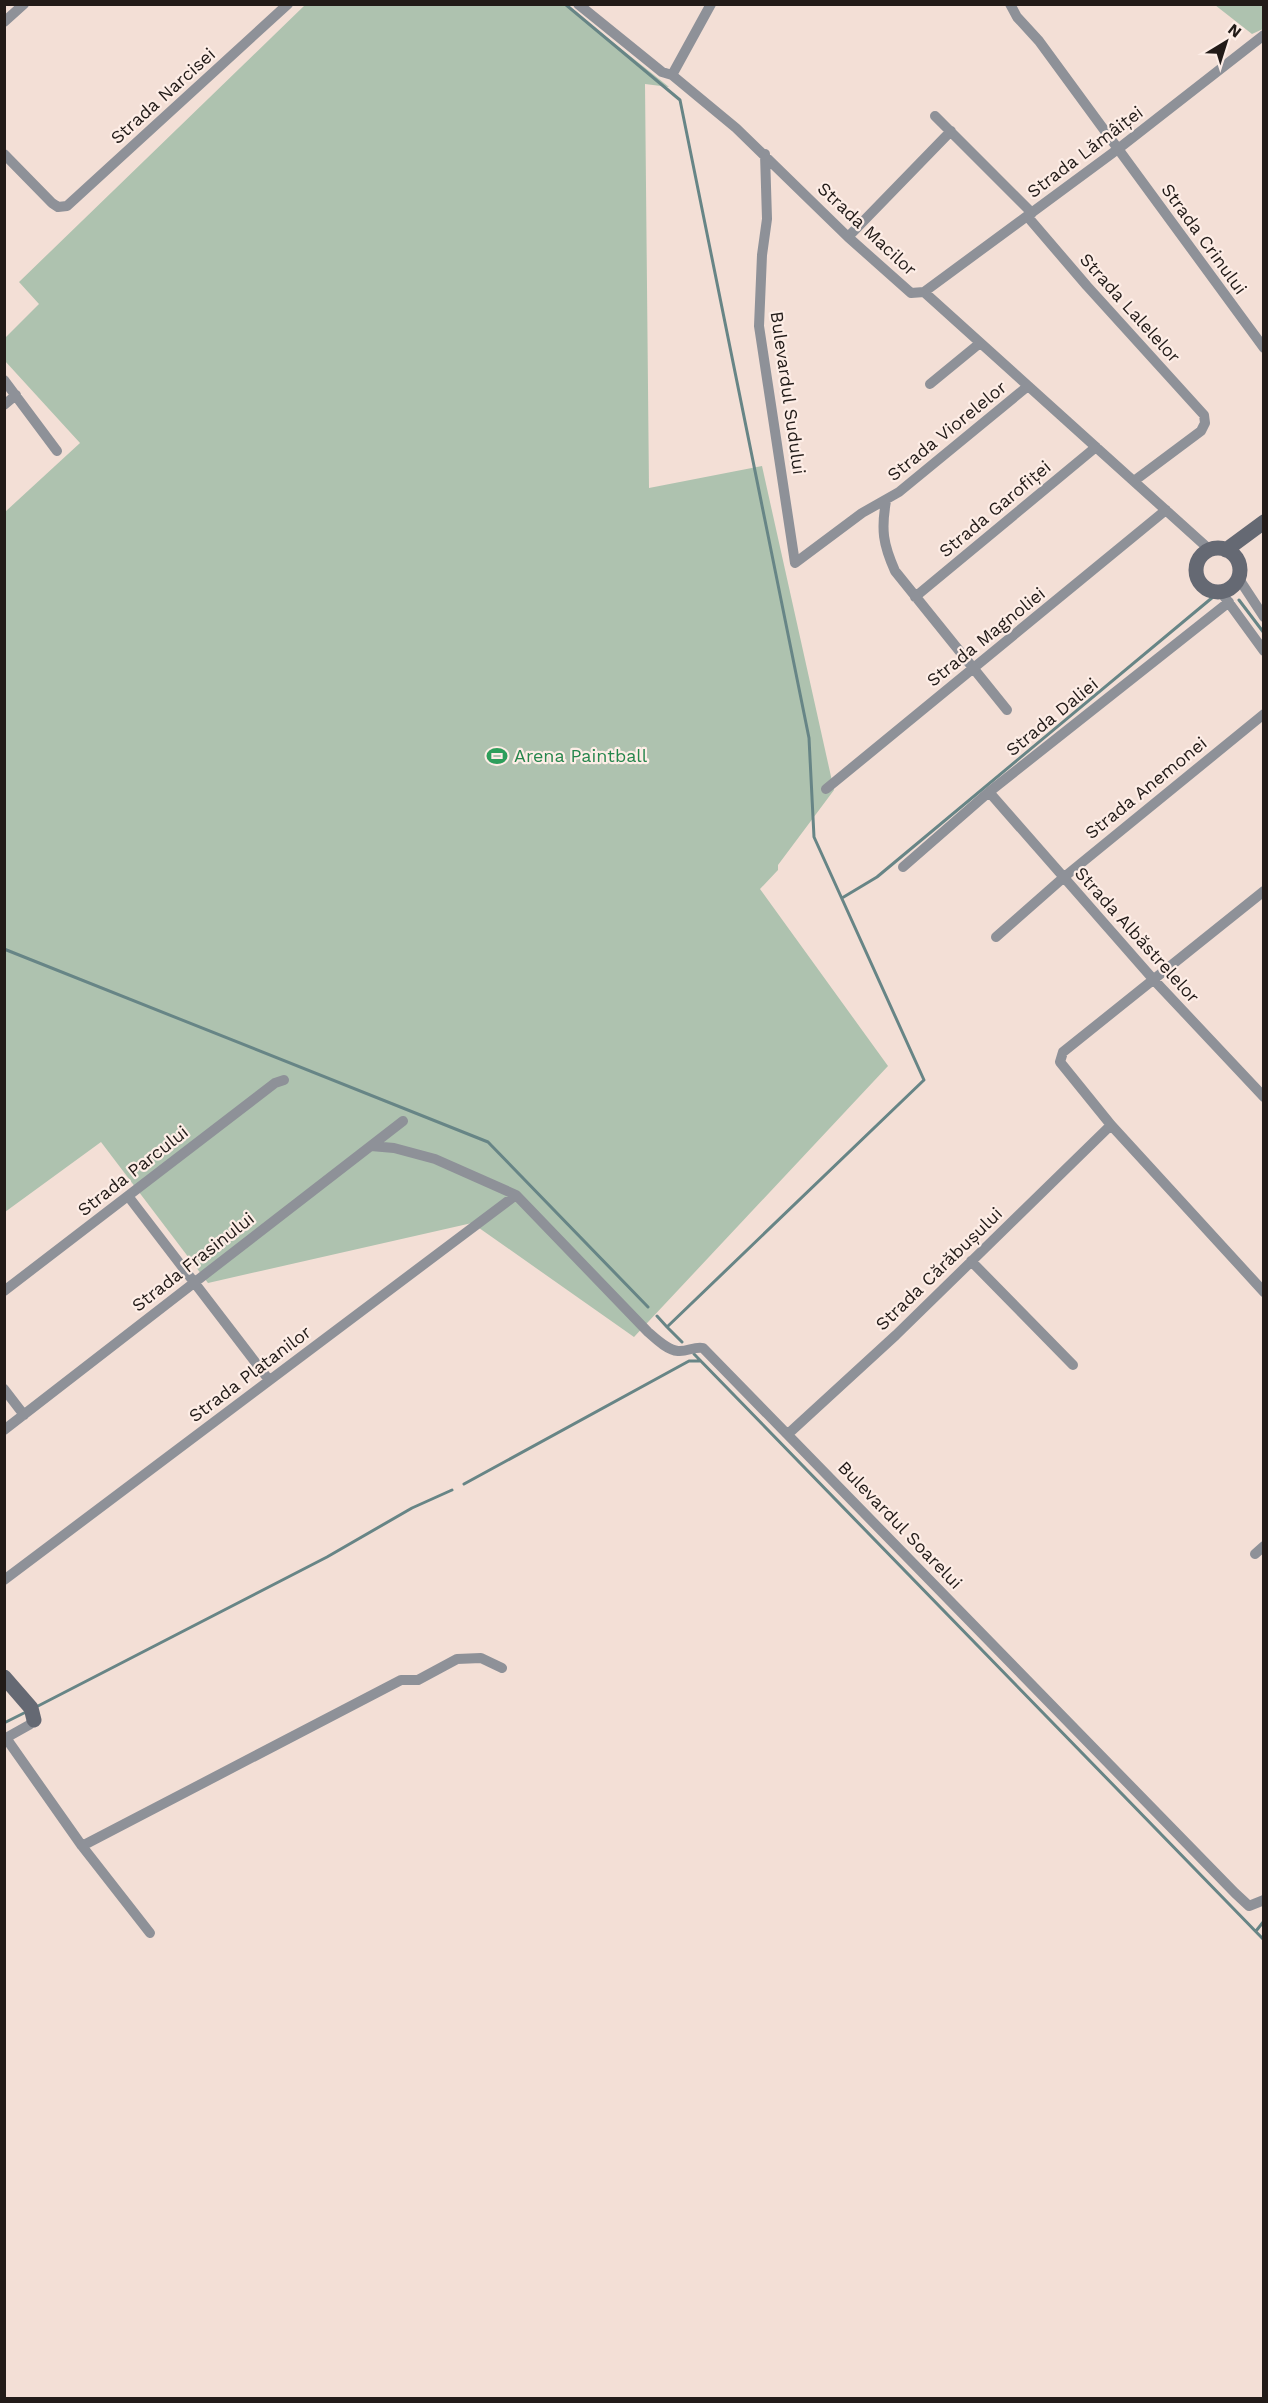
<svg xmlns="http://www.w3.org/2000/svg" width="1268" height="2403" font-family="'Work Sans',sans-serif">
  <style>
    .green { fill: #aec2af }
    .lines { fill: none; stroke-linecap: round; stroke-linejoin: round }
    .stream { stroke: #678586; stroke-width: 3 }
    .street { stroke: #8e9198; stroke-width: 10 }
    .secondary { stroke: #656973; stroke-width: 15 }
    .labels { text-anchor: middle; stroke-width: 4.5; stroke-linejoin: round; paint-order: stroke }
    .street-label { font-size: 18px; fill: #221b18; stroke: #fdede6 }
    .leisure-label { font-size: 18px; fill: #27864d; stroke: #fdede6; text-anchor: start }
  </style>
  <rect width="100%" height="100%" fill="#f3dfd6"/>
  <path class="green" d="M305 5H566L669 87 645 84 649 488 762 466 834 790 778 865V870L760 889 888 1066 634 1337 472 1223 208 1283 101 1142 5 1212V512L80 443 5 361V338L39 304 19 282Z
    M1215 5H1263V29L1252 34Z"/>
  <g class="lines">
    <path class="stream" d="M565 4 680 100 809 738 814 837 924 1080 667 1327 657 1316
      M1239 600 1264 633
      M842 898 877 877 1213 597
      M4 949 488 1142 648 1307
      M667 1327 682 1342
      M694 1354 1264 1940
      M464 1484 689 1361H701
      M38 1706 327 1557 412 1508 452 1490
      M4 1723 26 1712
      M1256 1931 1264 1921"/>
    <path class="street" d="M578 4 662 72 672 75 736 128 848 237 911 293 924 292 1210 550
      M1010 4 1017 17 1039 41 1264 348
      M4 22 24 4
      M672 75 711 4
      M935 116 1032 213
      M4 154 52 203 58 207 67 206 288 4
      M765 154 767 219 762 255 759 326 795 563 862 513 899 492 1028 386
      M1027 216 1087 286 1204 415 1205 423 1201 431 1134 481
      M848 237 951 131
      M924 292 1118 149 1264 35
      M4 380 57 451
      M930 384 980 343
      M4 405 16 395
      M886 501C881 530 883 544 895 571L1007 710
      M1239 579 1264 617
      M1221 592 1264 651
      M915 597 1096 447
      M826 789 1166 510
      M989 792 1153 979 1264 1097
      M903 867 989 792 1229 602
      M1264 891 1063 1052 1060 1062 1111 1125 1264 1292
      M996 937 1063 878 1264 714
      M371 1146 394 1148 435 1159 516 1195 648 1332C656 1339 667 1350 678 1351 687 1352 695 1346 703 1348L1235 1893 1249 1906 1264 1900
      M128 1196 269 1380
      M971 1261 1073 1365
      M4 1291 275 1083 284 1080
      M4 1389 24 1415
      M4 1430 403 1121
      M788 1434 896 1335 1111 1125
      M1255 1554 1264 1546
      M4 1580 516 1195
      M6 1738 82 1846 150 1933
      M4 1739 29 1725 34 1720
      M82 1846 401 1680H418L457 1659 481 1658 502 1668"/>
    <path class="secondary" d="M1196 570a22 22 0 1 1 44 0a22 22 0 1 1-44 0Z
      M1226 550 1264 522
      M4 1677 31 1708 34 1720"/>
  </g>
  <defs>
    <g id="stadium-bare" transform="scale(1.62)"><path d="M0-5a6.5 5 0 1 0 0 10a6.5 5 0 1 0 0-10ZM-3.5-1.8h7v3.6h-7Z" fill="#2e9e5b" stroke="#fdede6" stroke-width="2.5" paint-order="stroke"/></g>
  </defs>
  <g fill-rule="evenodd">
    <use href="#stadium-bare" x="497" y="756"/>
  </g>
  <g class="labels">
    <g class="street-label">
      <text transform="translate(163 96) rotate(-42)" y="6">Strada Narcisei</text>
      <text transform="translate(1085 152) rotate(-37)" y="6">Strada Lămâiței</text>
      <text transform="translate(867 229) rotate(43)" y="6">Strada Macilor</text>
      <text transform="translate(1204 239) rotate(54)" y="6">Strada Crinului</text>
      <text transform="translate(1130 308) rotate(48)" y="6">Strada Lalelelor</text>
      <text transform="translate(788 393) rotate(82)" y="6">Bulevardul Sudului</text>
      <text transform="translate(947 431) rotate(-39)" y="6">Strada Viorelelor</text>
      <text transform="translate(995 509) rotate(-40)" y="6">Strada Garofiței</text>
      <text transform="translate(986 637) rotate(-39)" y="6">Strada Magnoliei</text>
      <text transform="translate(1052 717) rotate(-39)" y="6">Strada Daliei</text>
      <text transform="translate(1146 788) rotate(-39)" y="6">Strada Anemonei</text>
      <text transform="translate(1137 935) rotate(48)" y="6">Strada Albăstrelelor</text>
      <text transform="translate(133 1171) rotate(-38)" y="6">Strada Parcului</text>
      <text transform="translate(193 1262) rotate(-38)" y="6">Strada Frasinului</text>
      <text transform="translate(939 1269) rotate(-44)" y="6">Strada Cărăbușului</text>
      <text transform="translate(250 1374) rotate(-37)" y="6">Strada Platanilor</text>
      <text transform="translate(900 1525) rotate(46)" y="6">Bulevardul Soarelui</text>
    </g>
    <g class="leisure-label">
      <text x="514" y="762">Arena Paintball</text>
    </g>
  </g>
  <rect width="1268" height="2403" fill="none" stroke="#221b18" stroke-width="12"/>
  <g transform="translate(1226 42) rotate(38)" stroke="#fdede6" stroke-width="4.5" paint-order="stroke">
  <path d="M0-4.5L10 22L0 15L-10 22Z" fill="#221b18"/>
  <text y="-9" font-size="16" font-weight="bold" text-anchor="middle" fill="#221b18">N</text>
  </g>
</svg>
